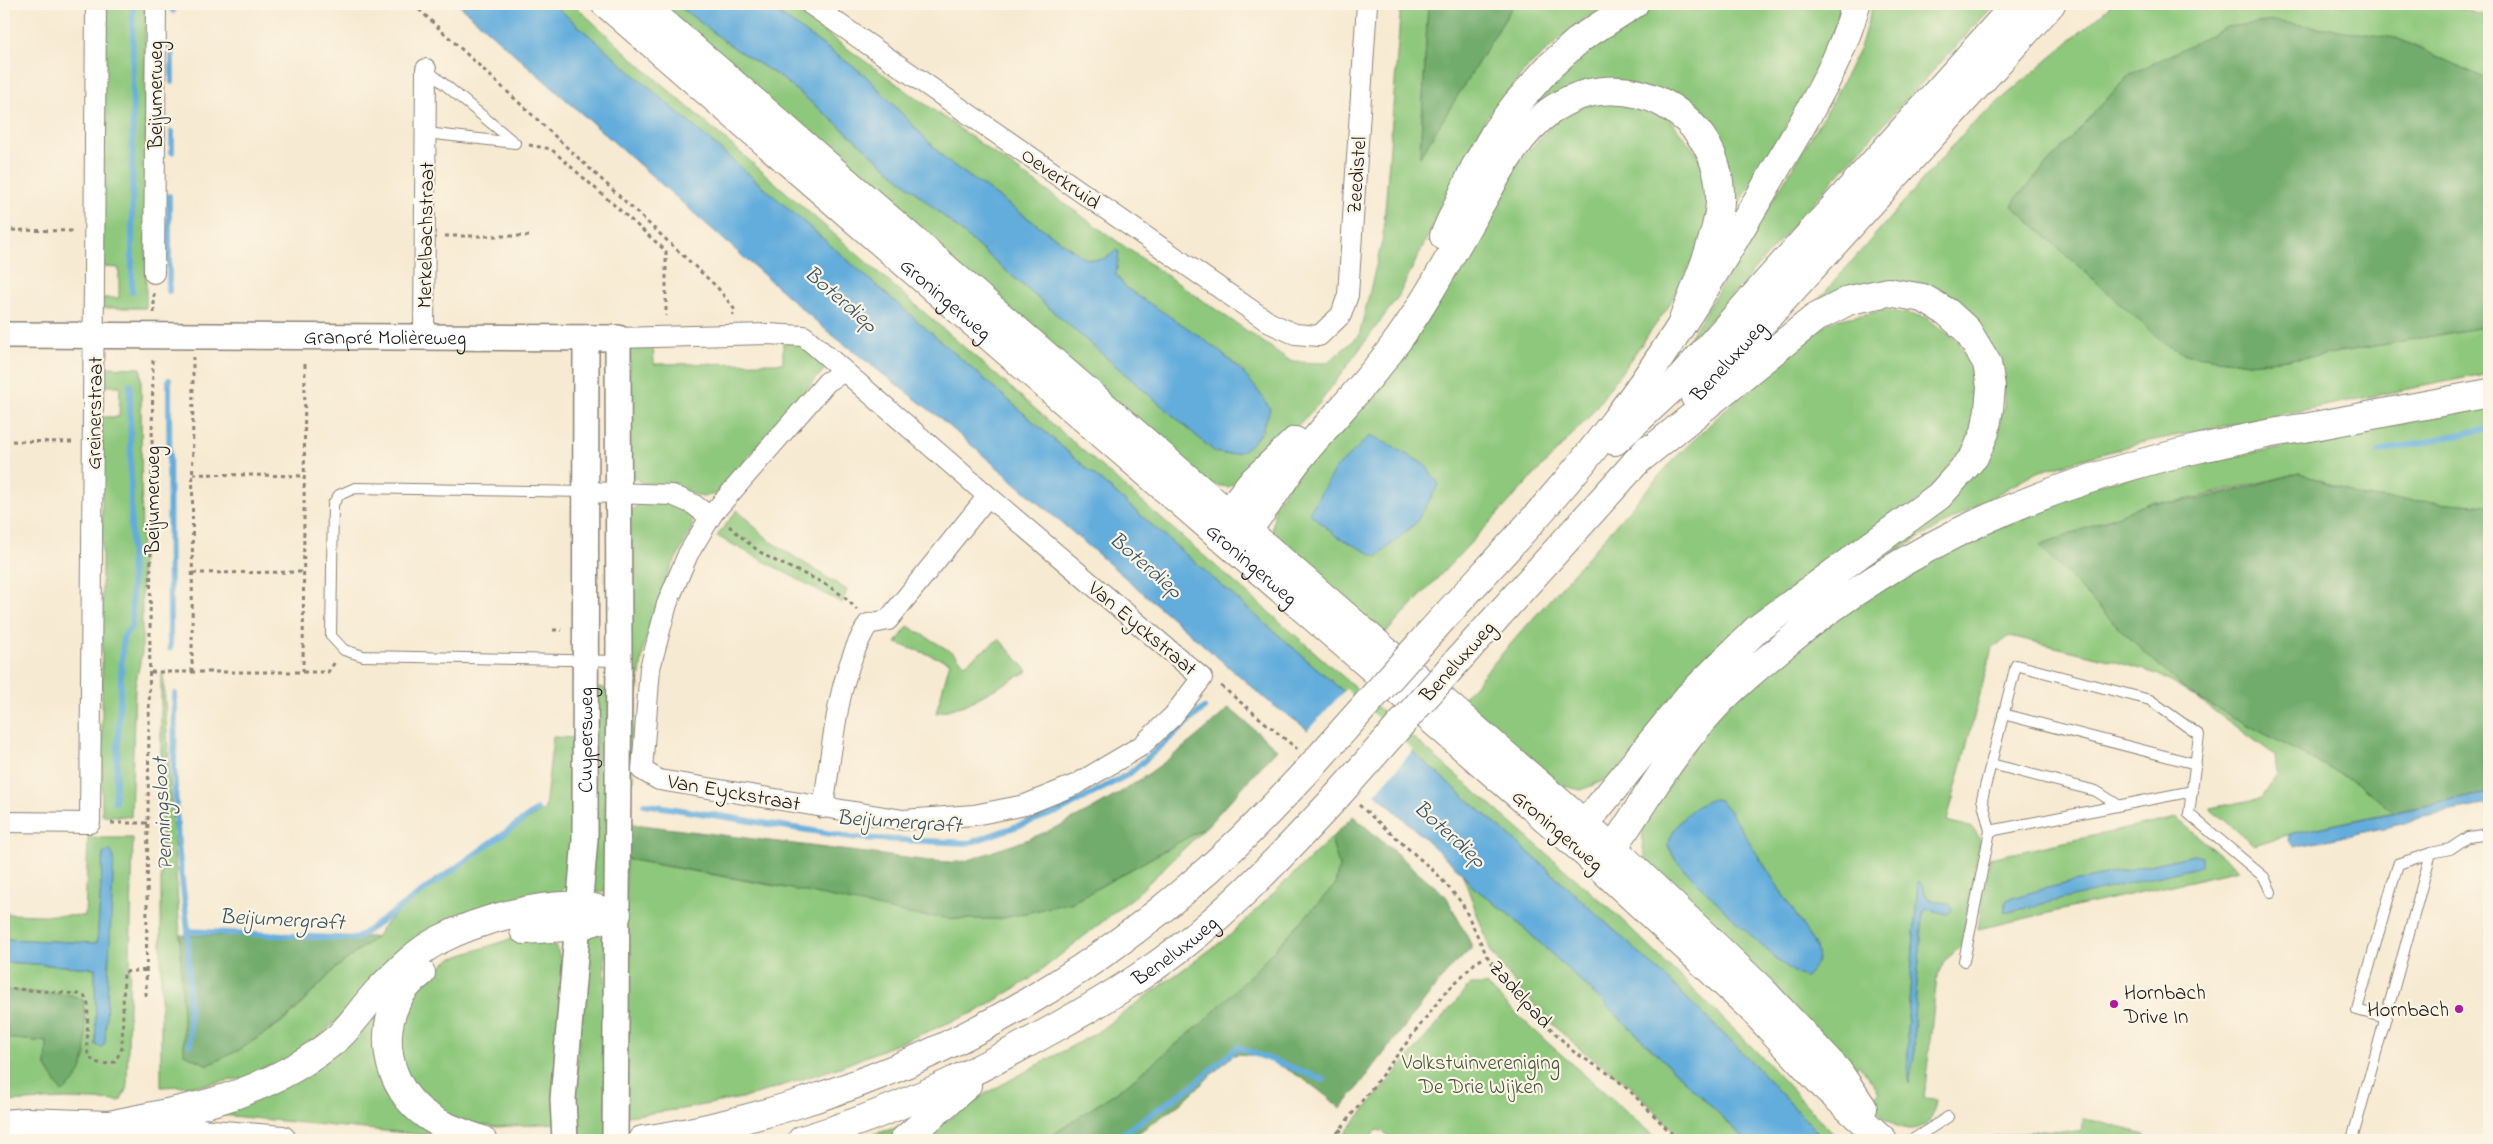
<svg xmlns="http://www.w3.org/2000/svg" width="2493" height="1144" font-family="'Indie Flower',sans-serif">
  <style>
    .green { fill: #8ec87c; stroke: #55724c; fill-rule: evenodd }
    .forest { fill: #72ac6c; stroke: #476444 }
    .water { fill: #64addc; stroke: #40647c }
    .pier { fill: #f7ead2 }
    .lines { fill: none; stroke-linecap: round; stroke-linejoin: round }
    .stream { stroke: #64addc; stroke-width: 6 }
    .service-casing { stroke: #8a8377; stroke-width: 12 }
    .minor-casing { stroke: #8a8377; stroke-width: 22 }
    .tertiary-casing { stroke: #8a8377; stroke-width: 28 }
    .secondary-casing { stroke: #8a8377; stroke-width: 30 }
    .primary-casing { stroke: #8a8377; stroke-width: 30 }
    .trunk-casing { stroke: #8a8377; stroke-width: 30 }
    .path { stroke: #8a8377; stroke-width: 3; stroke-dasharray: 4 4; stroke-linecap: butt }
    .service { stroke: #fff; stroke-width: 10 }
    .minor { stroke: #fff; stroke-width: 20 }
    .tertiary { stroke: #fff; stroke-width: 25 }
    .secondary { stroke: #fff; stroke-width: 28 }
    .primary { stroke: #fff; stroke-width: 28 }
    .trunk { stroke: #fff; stroke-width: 28 }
    .trunk-bridge-casing { stroke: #8a8377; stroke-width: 30; stroke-linecap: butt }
    .trunk-bridge { stroke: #fff; stroke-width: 28 }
    .poi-dot { fill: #b5179e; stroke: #fcf5e5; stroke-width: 2 }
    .labels { text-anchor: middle; stroke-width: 4.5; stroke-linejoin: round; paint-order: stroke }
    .street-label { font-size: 21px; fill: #1c1c1c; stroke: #fcf5e5 }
    .poi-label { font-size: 21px; fill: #1c1c1c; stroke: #fcf5e5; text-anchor: start }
    .park-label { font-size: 21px; fill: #44583e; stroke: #fcf5e5 }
    .water-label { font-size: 22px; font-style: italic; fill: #395669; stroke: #fcf5e5 }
  </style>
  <rect width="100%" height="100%" fill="#fcf5e5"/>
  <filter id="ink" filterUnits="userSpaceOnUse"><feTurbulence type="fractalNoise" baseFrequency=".02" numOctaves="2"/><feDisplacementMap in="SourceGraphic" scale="10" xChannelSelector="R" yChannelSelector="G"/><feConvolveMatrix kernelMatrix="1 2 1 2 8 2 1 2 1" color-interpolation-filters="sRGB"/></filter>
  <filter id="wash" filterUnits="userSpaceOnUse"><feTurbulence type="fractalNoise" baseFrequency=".0096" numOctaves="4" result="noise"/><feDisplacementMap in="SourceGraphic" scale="20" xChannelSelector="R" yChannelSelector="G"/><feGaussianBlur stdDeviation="1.12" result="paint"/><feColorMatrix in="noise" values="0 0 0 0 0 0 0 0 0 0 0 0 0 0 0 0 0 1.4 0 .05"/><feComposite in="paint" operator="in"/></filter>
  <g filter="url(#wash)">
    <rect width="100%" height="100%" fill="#f7ead2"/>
    <path class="green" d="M104 4H145L146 308H102L103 298H119V268L103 267Z
      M553 4H573L642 67 1617 915 1759 1054 1839 1140H1824L1751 1061 1660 972 1544 866Z
      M651 4H676L734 48 780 77 829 117 1215 452C1238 459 1248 447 1263 431L1243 371 1219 351 1126 288 1116 275V250C1106 261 1098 261 1084 258L946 160 865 75 765 4H785L1121 244 1292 362 1327 363 1359 336 1383 237 1401 4H1428L1420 156 1514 4H1610L1577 24 1527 68 1485 120 1398 297 1319 404 1246 478 1228 487 1203 483Z
      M1653 4H1841L1838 19 1819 72 1724 229 1710 129 1589 84 1486 166C1498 147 1509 128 1522 110 1553 68 1605 26 1653 4Z
      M1873 4H1995L1858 152 1680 354 1835 97 1861 45Z
      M2113 4H2445L2489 17V80L2396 38 2176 53 2129 75 2016 198 2165 344 2188 355 2249 363 2318 356 2489 326V373L2144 442 2037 472 1849 577 1989 456 2004 408 2002 374 1938 296 1812 307 1969 127Z
      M1603 99 1637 101 1667 116 1703 161 1711 193 1705 236 1667 309 1588 418 1384 635 1285 551 1272 534 1275 505 1501 181 1565 111Z
      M1885 310 1925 317 1959 342 1970 368 1975 416 1962 456 1925 495 1605 780 1581 790 1560 785 1462 699 1674 459 1786 351 1831 321Z
      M783 340H803L828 365 716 494 703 497 686 492 673 485 642 483 628 473 630 345H653L654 364 783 363Z
      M102 367 141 368 142 653 135 686 131 817 102 815V417H119L120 386H102Z
      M2489 405V506L2364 497 2300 473 2199 497 2167 503 2152 502 2041 546 2115 624 2188 693 2361 785 2393 812 2294 833 2254 845 2210 808 2262 798 2277 775 2275 755 2195 697 2157 674 2113 661 2010 636 1992 648 1947 821C1962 826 1976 824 1980 841L1961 947 1944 961 1937 976 1924 1098 1937 1099C1934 1131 1909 1137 1885 1119 1880 1114 1875 1106 1870 1100L1879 1092 1859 1065 1849 1073 1651 869C1643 855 1641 843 1643 826L1715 713 1820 627 1910 567 2074 489ZM1668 845 1760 858 1817 949 1777 960 1676 861ZM1918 881 1922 884C1926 902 1933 900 1950 904L1947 914 1926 909 1923 914 1914 1017V1056L1909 1084 1907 1031Z
      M651 501 680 505 692 515V530L668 573 644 644 629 760 635 779 626 788 628 513 639 504Z
      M737 510 771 542 847 590 842 603 717 536Z
      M908 626 955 654 965 664 999 639 1028 671 965 705 936 713 950 662 896 643Z
      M163 671 180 935 185 1054 208 1065 241 1049 288 1018 336 968 376 937 386 923 432 881 545 809 553 737 576 738V876L555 899 492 911 346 1013 321 1035 284 1061 244 1078 204 1085 161 1087V677Z
      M601 687 609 691 606 890 600 893 592 891 597 688Z
      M2176 818 2239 870 1978 929 1990 858ZM2194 855 2004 911 2007 900 2043 889Z
      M1206 827 1135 896 1030 979 978 1011 840 1067 747 1097 682 1109 620 1117 626 859 957 919H999L1073 902Z
      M88 838H133L127 1088 120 1101 66 1099 4 1102V1038L48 1042 46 1067 81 1069 86 1057 83 1000 71 995 4 990V962L95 968 96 1045 103 854 97 943 4 939V914L85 916Z
      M1331 838 1339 866 1335 885 1261 964 1201 1024 1125 1086 1045 1140H919L985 1094 1096 1033 1229 936Z
      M1462 873 1472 886 1511 916 1600 999 1746 1140H1682L1633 1088 1579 1048 1551 1023 1515 984 1491 952Z
      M588 932 598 933 605 941 607 1140H575L573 1111Z
      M516 937 535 939 556 947 566 971 556 1123 497 1127 470 1123 446 1117 405 1081 396 1023 416 986 450 959Z
      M1470 985H1487C1541 1040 1601 1088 1659 1140H1391L1382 1131 1377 1130 1373 1133 1371 1140H1339Z
      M387 1005 376 1046 428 1130 426 1135 221 1115 293 1078 349 1043Z
      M2083 1118 2145 1134 2143 1140H1980L2042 1130 2081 1132Z
      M913 1123 894 1140H853Z"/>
    <path class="forest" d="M1428 4H1514L1420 157Z
      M2273 21 2396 38 2489 80V326L2318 356 2249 363 2188 355 2165 344 2012 206 2016 198 2129 75 2227 27Z
      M2300 473 2364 497 2489 506V793L2393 812 2361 785 2188 693 2115 624 2040 546 2152 502C2192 506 2259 483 2300 473Z
      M1229 708 1277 749 1206 827 1073 902 999 919H957L913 915 768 884 626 859V823L930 861C939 861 950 863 960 862 972 860 985 854 997 850 1085 823 1162 770 1229 708Z
      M1353 816 1446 896 1471 944V949L1446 973 1341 1109C1318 1087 1266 1049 1233 1055L1180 1104 1128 1140H1045L1125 1086 1201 1024 1261 964 1335 885 1339 866 1331 838Z
      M180 935 376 937 336 968 288 1017 241 1049 208 1065 184 1054Z
      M4 990 71 995 83 1000C85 1033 95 1071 62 1092L46 1067 47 1042 4 1038Z"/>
    <path class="water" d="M458 4H553L1544 866 1660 972 1751 1061 1824 1140H1746L1600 999 1511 916 1472 886 1462 873 1303 726C1287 714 1272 706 1258 692L940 418 826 330Z
      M676 4H765L865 75 946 160 1084 258C1098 261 1106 261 1116 250L1119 252 1116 275 1126 288C1179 324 1238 353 1270 409 1262 435 1246 462 1215 452L829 117 780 77 734 48Z
      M1371 435 1424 464 1439 484 1416 523 1377 557 1336 536 1309 513 1335 469Z
      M2489 793V804L2418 817 2406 823 2294 847 2288 841 2289 835 2294 833Z
      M1714 799 1720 800 1729 810 1813 942C1821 958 1818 964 1806 977 1787 978 1696 880 1676 861L1668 845C1674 824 1691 805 1714 799Z
      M110 850 114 857 105 1043 101 1048 96 1045 95 968 4 962V939L97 943 103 854Z
      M2194 855 2202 857V866L2009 912 2004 911 2007 900 2043 889Z
      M1918 881C1923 884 1922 887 1924 892 1927 902 1941 902 1950 904L1952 910 1948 914 1926 909 1923 914 1914 1017V1056L1909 1084 1907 1031Z"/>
    <path class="pier" d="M1346 689 1413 750 1374 795 1306 732Z"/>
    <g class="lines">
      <path class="stream" d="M173 11V4
        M172 47V82
        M172 152V132
        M169 196V291
        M132 292 133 4
        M169 380 170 648
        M2379 452 2489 428
        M175 694 174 767 178 845 188 931 190 1045
        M115 802 123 638 132 625 130 384
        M644 804 857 838 969 843 1060 811 1129 774 1204 708
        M188 931 356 939 537 810
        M1113 1140 1191 1087 1238 1047 1324 1080"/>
    </g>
  </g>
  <g filter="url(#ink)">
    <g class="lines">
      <g class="service-casing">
        <path id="service" d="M426 133 515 143 426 69
          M586 492 355 488 339 495 333 504 331 636 344 650 363 656 619 661
          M2003 714 2196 764
          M1991 764 2096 791 2118 805
          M1990 831 2193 791
          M2431 853 2450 849 2468 837 2489 834
          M1964 961 1990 831 1982 799 2016 665 2150 700 2199 735 2189 814 2264 877 2271 892
          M1912 1140 1948 1117
          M2352 1140 2431 853 2398 864 2357 1010 2386 1018"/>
      </g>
      <g class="minor-casing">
        <path id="minor" d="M810 4 1270 323 1295 334 1319 336 1341 315 1348 295 1367 4
          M154 273 156 4
          M424 336 426 69
          M618 338 767 334 804 336 988 496 1202 678 1173 716 1141 746 1077 784 1025 805 974 815 903 820 659 780 642 770 650 668 667 604 688 554 713 513 827 382 843 372
          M587 492 672 495 693 504 710 517
          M823 808C833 747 836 677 868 624L888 620 988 496
          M4 822 90 823 96 4"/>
      </g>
      <g class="tertiary-casing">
        <g id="tertiary">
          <path id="s1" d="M4 335 618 338 619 661 615 1140"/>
          <path id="s2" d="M565 1140 563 1099 585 839 586 338"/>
        </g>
      </g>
      <g class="secondary-casing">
        <path id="secondary" d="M1613 848 1764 992 1838 1071 1863 1108
          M1583 851 1750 1007 1824 1086 1883 1140"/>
      </g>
      <g class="primary-casing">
        <g id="primary">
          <path id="s3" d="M606 4 1583 851"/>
          <path d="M642 4 1602 839"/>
        </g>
      </g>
      <g class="trunk-casing">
        <g id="trunk">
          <path d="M1444 236 1474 169 1496 131 1517 103 1549 67 1581 38 1634 4"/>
          <path id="s4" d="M1695 397 2051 4"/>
          <path d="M1615 441 1670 390 2016 4"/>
          <path d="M1636 462 1815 318 1850 300 1888 292 1923 298 1947 312 1967 330 1987 363 1991 387 1989 409 1985 432 1974 457 1939 496 1757 629 1688 697 1584 825 1583 851 1613 848C1644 802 1673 752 1711 711 1732 687 1758 667 1783 646 1907 543 2045 484 2201 448 2235 441 2269 432 2304 428L2489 393"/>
          <path d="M1220 537C1228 535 1241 534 1247 530 1251 527 1255 520 1258 516 1273 498 1284 478 1298 460 1329 421 1364 387 1393 347 1425 304 1450 256 1477 210 1497 175 1517 135 1550 111 1622 59 1723 112 1720 201 1719 234 1694 291 1682 323"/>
          <path d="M1220 537 1227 514 1250 484 1295 441"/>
          <path d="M1420 644C1484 572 1553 503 1611 426 1670 349 1721 263 1770 179 1802 124 1840 66 1856 4"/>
          <path d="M1450 669 1648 449"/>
          <path d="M524 930 579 926 614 915"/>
          <path d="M421 973C378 1004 378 1068 414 1105 433 1124 457 1131 482 1140"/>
          <path d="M4 1124 27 1122 108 1125 282 1140"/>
          <path d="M108 1125C176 1111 233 1103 294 1068 308 1060 323 1050 335 1040 352 1026 364 1005 380 989 398 971 418 950 441 939 478 920 538 904 580 906 592 906 605 912 617 914"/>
          <path d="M642 1140C694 1133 744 1120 794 1105 958 1055 1107 966 1232 848 1259 823 1283 796 1308 770"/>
          <path id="s5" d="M802 1140C892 1113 971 1075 1053 1029 1110 997 1166 963 1215 919 1258 881 1298 838 1337 796"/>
          <path d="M904 1140 967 1085"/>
        </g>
      </g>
      <path class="path" d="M413 4 717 287 735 310 733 315
        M529 145 551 149 666 251V316
        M4 230 74 231
        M445 236H530
        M154 313V291
        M4 441 73 442
        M193 474 304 476
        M729 526C742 537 755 550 770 558 800 574 834 582 857 610
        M193 573 304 572
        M553 630H562
        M151 672H328L335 662
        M192 672 193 357
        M303 672 305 360
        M1221 686 1297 749
        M1359 805 1437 874 1462 903 1487 956 1513 991 1574 1052 1614 1077 1631 1092 1678 1140
        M111 823H150
        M4 988 78 994 85 997 88 1004 87 1047 88 1055 94 1062 104 1064 115 1062 122 1048 124 972 147 970
        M146 996 153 359
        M1339 1129 1350 1140
        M1332 1140 1444 994 1475 963 1487 956"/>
      <use href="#service" class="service"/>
      <use href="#minor" class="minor"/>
      <use href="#tertiary" class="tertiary"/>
      <use href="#secondary" class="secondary"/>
      <use href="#primary" class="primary"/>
      <use href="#trunk" class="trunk"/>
      <g class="trunk-bridge-casing">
        <path id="trunk-bridge" d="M1308 770 1420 644
          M1337 796 1450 669"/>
      </g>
      <use href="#trunk-bridge" class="trunk-bridge"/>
    </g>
  </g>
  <g class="poi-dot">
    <circle cx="2114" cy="1004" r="5"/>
    <circle cx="2459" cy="1009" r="5"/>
  </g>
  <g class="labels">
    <g class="street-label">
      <text transform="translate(155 95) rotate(-90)" y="7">Beijumerweg</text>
      <text transform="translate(1356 175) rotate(-86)" y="7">Zeedistel</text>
      <text transform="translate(1061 178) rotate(35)" y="7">Oeverkruid</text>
      <text transform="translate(425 235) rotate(-89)" y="7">Merkelbachstraat</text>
      <text dy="7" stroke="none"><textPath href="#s3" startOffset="450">Groningerweg</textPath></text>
      <text dy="7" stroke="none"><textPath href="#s1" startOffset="381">Granpré Molièreweg</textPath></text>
      <text dy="7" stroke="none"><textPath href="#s4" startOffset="49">Beneluxweg</textPath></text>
      <text transform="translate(94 413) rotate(-89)" y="7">Greinerstraat</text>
      <text transform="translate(152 500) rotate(-90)" y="7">Beijumerweg</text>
      <text dy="7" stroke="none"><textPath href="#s3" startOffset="855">Groningerweg</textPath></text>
      <text transform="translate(1143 628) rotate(40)" y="7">Van Eyckstraat</text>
      <text transform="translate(1457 661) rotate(-48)" y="7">Beneluxweg</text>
      <text dy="7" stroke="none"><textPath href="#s2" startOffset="401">Cuypersweg</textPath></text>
      <text transform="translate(734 792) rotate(10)" y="7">Van Eyckstraat</text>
      <text transform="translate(1558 830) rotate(41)" y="7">Groningerweg</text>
      <text dy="7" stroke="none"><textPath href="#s5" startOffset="420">Beneluxweg</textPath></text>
      <text transform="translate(1521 994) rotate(48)" y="7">Zadelpad</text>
    </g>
    <g class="poi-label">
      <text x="2124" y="999">Hornbach<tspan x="2124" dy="24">Drive In</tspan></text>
      <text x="2449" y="1016" text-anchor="end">Hornbach</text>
    </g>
    <g class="park-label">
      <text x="1481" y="1069">Volkstuinvereniging<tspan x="1481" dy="24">De Drie Wijken</tspan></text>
    </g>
    <g class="water-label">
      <text transform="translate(842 298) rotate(41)" y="8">Boterdiep</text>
      <text transform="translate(1147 564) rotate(41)" y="8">Boterdiep</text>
      <text transform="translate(161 814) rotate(-93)" y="8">Penningsloot</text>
      <text transform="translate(899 820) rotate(4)" y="8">Beijumergraft</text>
      <text transform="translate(1451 833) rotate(42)" y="8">Boterdiep</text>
      <text transform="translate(282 918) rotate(3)" y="8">Beijumergraft</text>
    </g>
  </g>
  <rect width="2493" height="1144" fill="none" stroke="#fcf5e5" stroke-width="20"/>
</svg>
